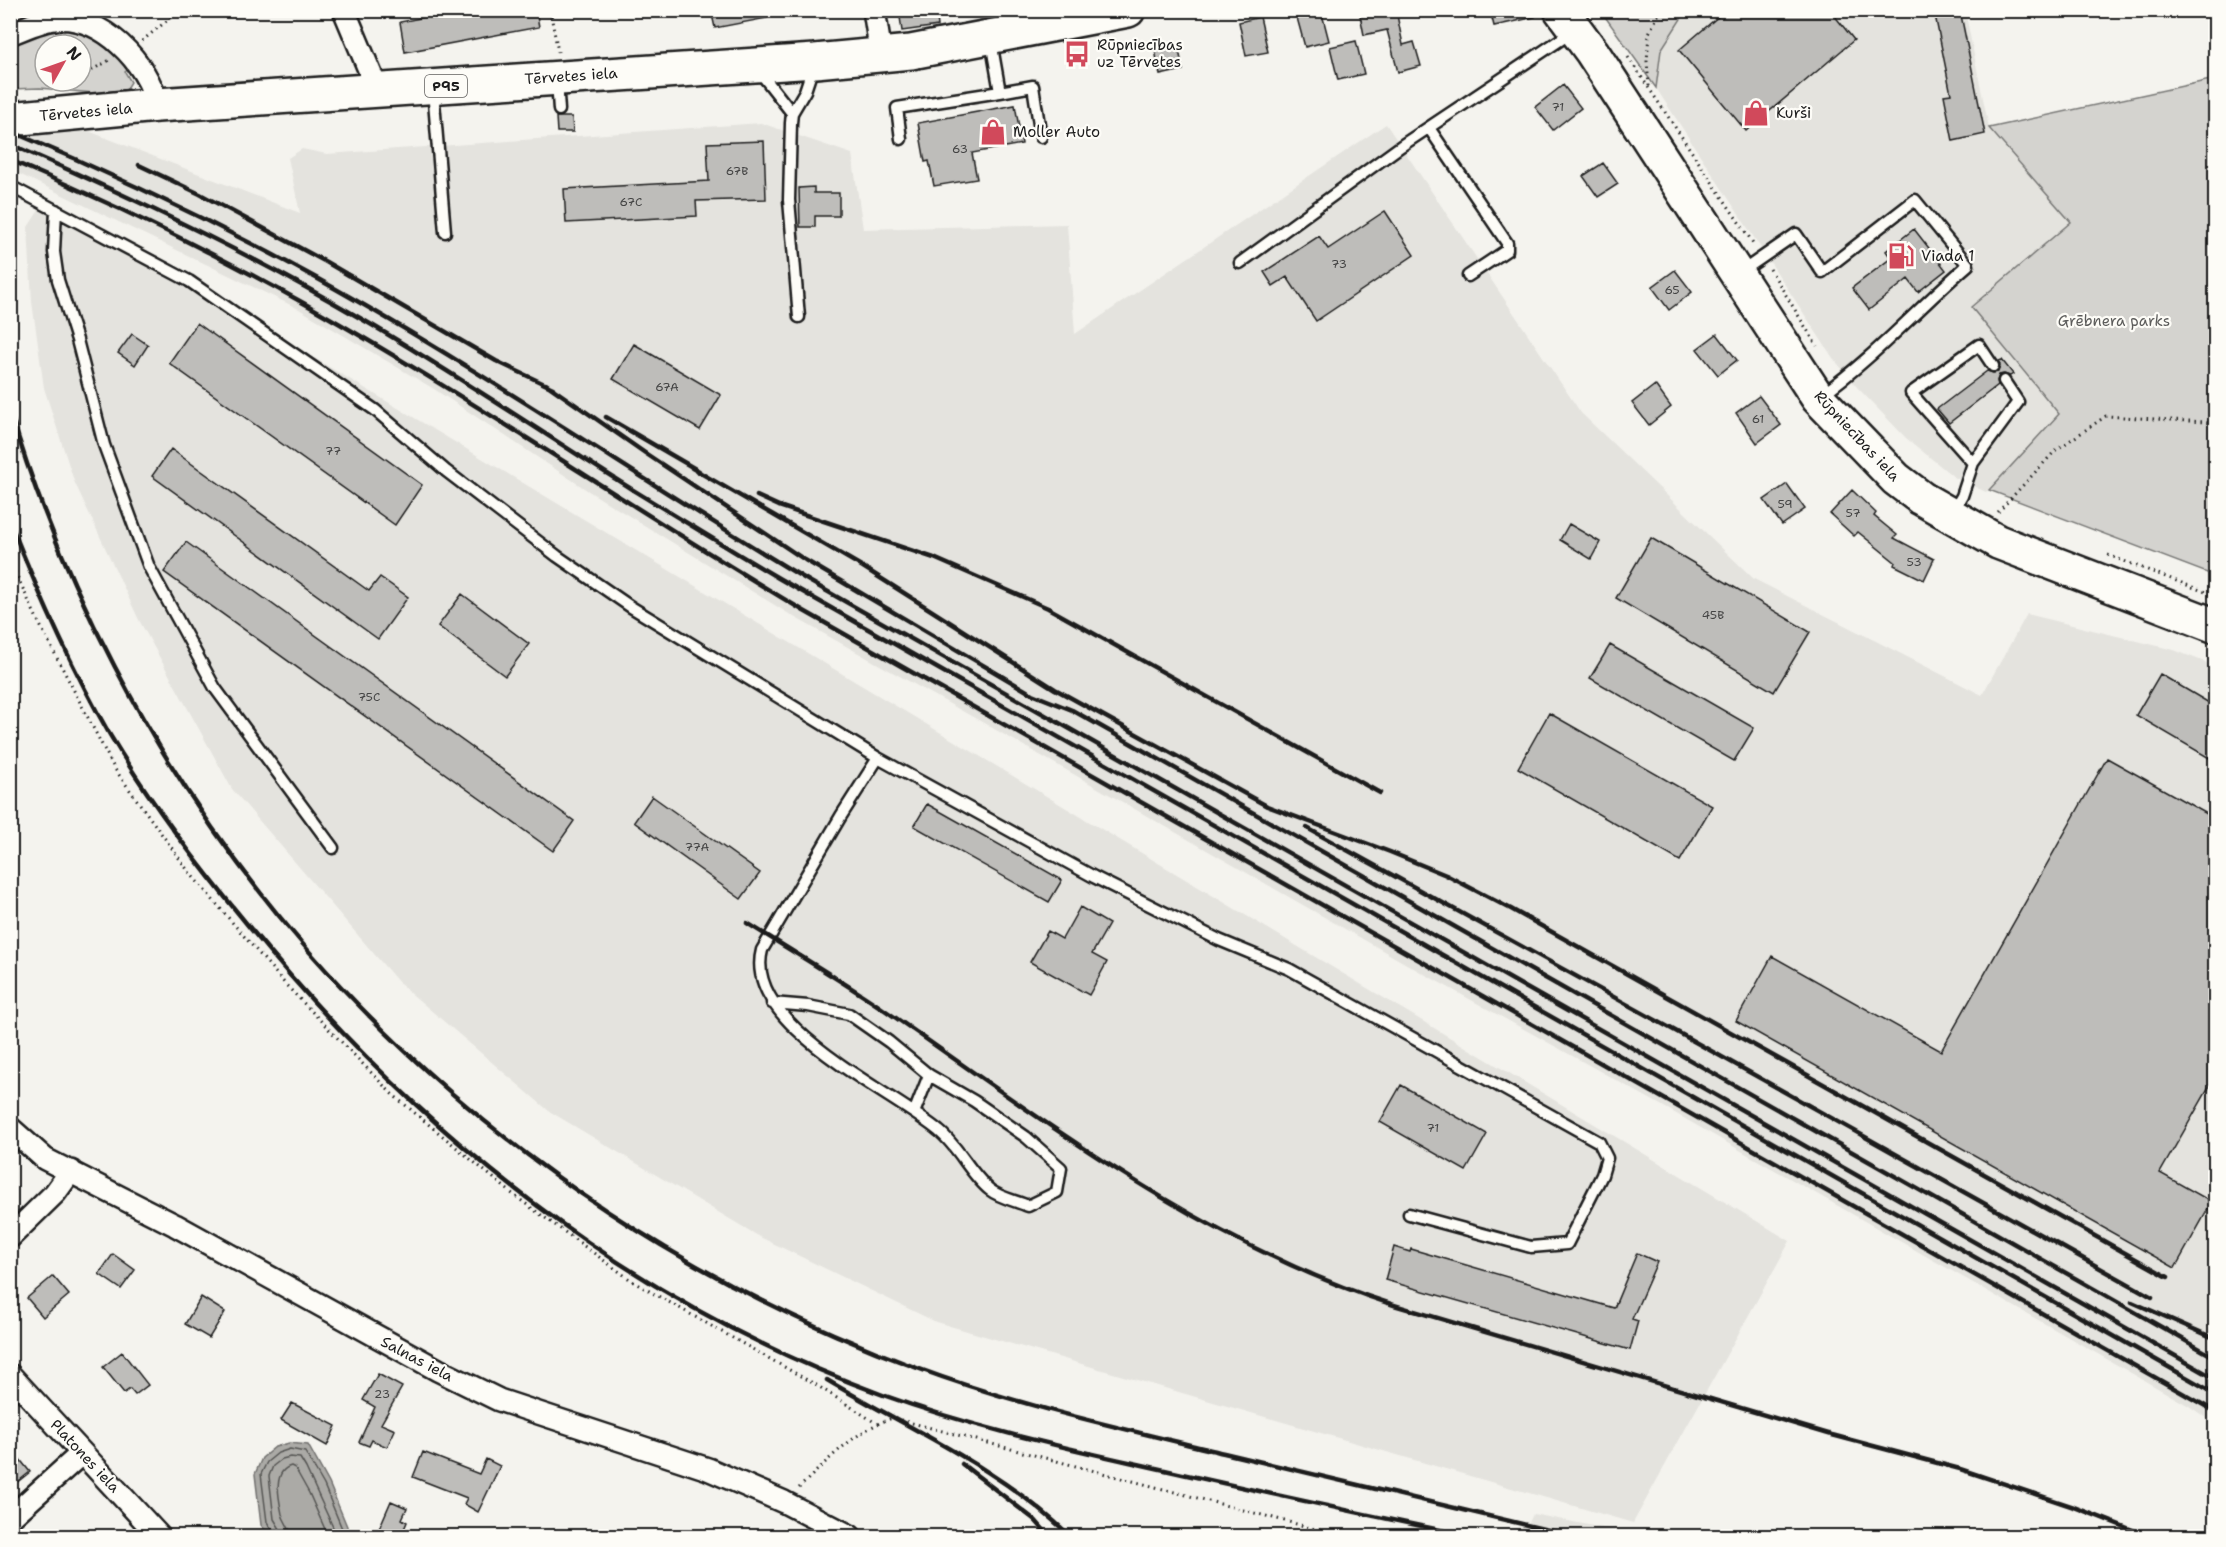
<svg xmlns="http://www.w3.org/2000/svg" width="2226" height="1547" font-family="'Shantell Sans',sans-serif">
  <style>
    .built { fill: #e4e3de }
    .green { fill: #d4d3cf; stroke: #787876; stroke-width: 1.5; fill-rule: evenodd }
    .water { fill: #abaaa6; stroke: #72716f; stroke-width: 1.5 }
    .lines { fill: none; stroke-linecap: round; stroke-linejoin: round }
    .shore { stroke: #555553; stroke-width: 1.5 }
    .building { fill: #bebdba; stroke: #1c1c1c; stroke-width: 1.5 }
    .service-casing { stroke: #1c1c1c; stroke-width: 15 }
    .minor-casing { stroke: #1c1c1c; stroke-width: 26 }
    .primary-casing { stroke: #1c1c1c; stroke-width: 38 }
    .path { stroke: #1c1c1c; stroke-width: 3; stroke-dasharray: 1.5 4.5; stroke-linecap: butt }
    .service { stroke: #fdfcf7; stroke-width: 10 }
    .minor { stroke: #fdfcf7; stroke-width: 21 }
    .primary { stroke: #fdfcf7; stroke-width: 33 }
    .rail { stroke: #1c1c1c; stroke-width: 4.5 }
    .labels { text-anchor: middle; stroke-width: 4.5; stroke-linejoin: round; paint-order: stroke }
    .number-label { font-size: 12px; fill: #444 }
    .shield { fill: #fdfcf7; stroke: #605f5e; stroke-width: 1.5 }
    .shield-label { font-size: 14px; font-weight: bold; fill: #1c1c1c }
    .poi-label { font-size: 15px; fill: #1c1c1c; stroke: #fdfcf7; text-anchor: start }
    .street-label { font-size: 15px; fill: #1c1c1c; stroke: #fdfcf7 }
    .park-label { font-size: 15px; fill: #5c5c5b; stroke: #fdfcf7 }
  </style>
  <rect width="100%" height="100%" fill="#f4f3ee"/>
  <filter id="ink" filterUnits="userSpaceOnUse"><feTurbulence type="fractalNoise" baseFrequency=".0167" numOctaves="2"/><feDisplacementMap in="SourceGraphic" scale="12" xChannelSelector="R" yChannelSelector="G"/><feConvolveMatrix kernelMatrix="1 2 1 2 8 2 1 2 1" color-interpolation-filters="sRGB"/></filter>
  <g filter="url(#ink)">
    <path class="built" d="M1686 11H1965L1989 128 2071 222 1971 307 2059 414 1986 492 1954 477 1906 438 1857 387 1833 358 1656 88 1661 50Z
      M761 123 852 154 863 229 1067 224 1075 334 1386 124 1581 413 1754 579 1982 695 2027 614 2174 650 2215 666V1424L2189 1406 1659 1104 1417 970 989 726 794 617 590 492 434 389 299 309 11 170 10 134 73 125 300 213 288 158 302 149 327 154Z
      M47 198 1790 1241 1633 1523 936 1322 760 1237 549 1111 400 984 232 789 139 620 74 481 44 388 32 302 28 227Z
      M1533 1514 1643 1536H1523Z"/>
    <path class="green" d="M1601 11H1686L1661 50 1656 88Z
      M70 28 102 42 132 67 125 72 131 82 126 90 94 93 40 88 11 89 10 43 37 31ZM45 45H81V81H45Z
      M2215 79H2216L2215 576 1989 490 2059 414 1971 307 2071 222 1989 128Z"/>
    <path class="water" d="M289 1443 308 1445 329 1483 351 1536H270L261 1525 255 1474 262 1458 275 1447Z"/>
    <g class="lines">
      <path class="shore" d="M274 1536 273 1531 267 1522 261 1474 267 1462 278 1453 290 1449 305 1452 324 1485 345 1536
        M282 1536 280 1529 274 1519 269 1476 273 1466 282 1459 290 1457 300 1458 306 1468 337 1536
        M291 1536C290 1527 284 1522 282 1514 279 1499 272 1471 291 1466L295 1468 309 1493 328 1536"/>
    </g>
    <path class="building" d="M460 10H536L539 27 405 52 400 22Z
      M711 10H766L767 18 715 28Z
      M899 10H936L938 26 902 31Z
      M1308 10H1321L1329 41 1305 47 1296 14Z
      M1359 10H1396L1403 45 1414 42 1421 66 1398 72 1387 30 1364 35Z
      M1490 10H1535V17L1494 26Z
      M1726 10H1830L1854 40 1746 131 1679 50Z
      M1934 10H1960L1985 134 1953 141 1944 95 1951 94Z
      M1260 17 1268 52 1246 56 1239 22Z
      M1356 41 1364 74 1338 80 1330 47Z
      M1178 45 1183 70 1160 75 1155 50Z
      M1563 85 1581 108 1553 130 1535 107Z
      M1015 105 1022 144 972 153 977 179 934 186 929 161 925 162 918 123Z
      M556 117H572L573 132H557Z
      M764 141 766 199 696 201 697 216 566 223 564 189 709 181 707 143Z
      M1603 163 1618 184 1598 197 1583 176Z
      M814 187V193H839V216H815V227H800L799 188Z
      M1385 211 1414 255 1316 321 1287 277 1273 286 1264 272 1319 236 1328 249Z
      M1914 229 1946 270 1918 292 1908 279 1869 310 1852 288 1891 258 1886 251Z
      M1675 270 1692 292 1669 310 1652 287Z
      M197 323 422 485 395 525 169 363Z
      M132 334 148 345 135 365 118 353Z
      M1717 334 1737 360 1718 375 1697 349Z
      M634 344 721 395 700 430 613 379Z
      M2002 360 2013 374 2010 376 2004 374 1999 375 1997 381 1998 385 1949 423 1937 409 1987 371 1993 373 1998 372 2000 366 1999 361Z
      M1655 385 1671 407 1649 425 1632 403Z
      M1759 396 1781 425 1757 443 1736 413Z
      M171 449 369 591 380 577 408 597 378 639 152 476Z
      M1787 484 1805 509 1782 525 1764 500Z
      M1852 490 1876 513 1874 516 1897 535 1894 538 1934 559 1924 580 1894 565 1895 562 1858 532 1854 536 1830 514Z
      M1569 524 1600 542 1591 559 1560 540Z
      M1651 538 1810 632 1774 692 1616 598Z
      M186 542 574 821 553 851 164 572Z
      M462 594 529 644 505 676 438 626Z
      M1610 645 1754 728 1734 761 1590 678Z
      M2160 674 2216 707V762L2136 715Z
      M1549 713 1712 806 1680 861 1518 768Z
      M2107 758 2216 819V1075L2160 1173 2212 1202 2175 1268 1736 1021 1772 956 1941 1051Z
      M652 796 760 873 741 899 634 822Z
      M927 804 1062 880 1049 902 914 826Z
      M1080 907 1109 924 1092 954 1107 962 1089 995 1030 962 1048 931 1062 939Z
      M1401 1085 1487 1134 1466 1171 1380 1122Z
      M1394 1247 1410 1252 1411 1249 1614 1308 1637 1253 1657 1262 1632 1319 1638 1321 1630 1350 1385 1280Z
      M113 1254 135 1270 121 1289 99 1274Z
      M53 1276 69 1295 43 1317 27 1298Z
      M201 1297 225 1312 209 1338 185 1324Z
      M122 1352 148 1385 135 1395 130 1389 124 1393 103 1367Z
      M378 1374 402 1387 381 1424 395 1430 387 1447 372 1440 369 1446 359 1442 375 1407 363 1400Z
      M292 1403 336 1426 327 1446 281 1420Z
      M10 1447 30 1472 10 1488Z
      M423 1452 479 1474 486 1459 500 1466 478 1512 464 1504 467 1498 413 1477Z
      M391 1501 407 1508 402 1519 407 1522 401 1536H391L378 1531Z"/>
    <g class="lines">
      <g class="service-casing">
        <path id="service" d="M759 71 792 113
          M557 81 559 110
          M433 90 445 232
          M1000 92 1033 86 1041 137
          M1429 128 1507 243V250L1468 276
          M901 139 897 108 1000 92 991 41
          M10 186 189 281 375 410 446 471 557 556 631 607 878 758 1094 877 1219 940 1289 969 1599 1142 1607 1158 1602 1175 1567 1244 1531 1247 1409 1214
          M56 210 54 252 58 280 77 340 104 445 149 567 215 688 333 848
          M1240 263 1401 146 1572 32
          M1741 272 1796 234 1822 272 1915 200 1968 265C1918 308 1874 358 1820 396
          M799 317 789 200 791 123 792 113 805 91 814 64
          M1973 463 1911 393 1979 345 1993 366
          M1952 513 1962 496 1973 463 2018 402 2004 381
          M772 1003 808 1006 849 1014 889 1042 929 1075 974 1101 1026 1137 1061 1168 1057 1192 1028 1206C1017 1201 1000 1198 990 1190 970 1174 959 1147 939 1131 892 1091 742 1025 762 950L841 816 878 758
          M914 1113 929 1075"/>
      </g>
      <g class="minor-casing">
        <path id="minor" d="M344 10 378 91
          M874 10 881 54
          M10 34C24 28 39 21 54 19 102 14 148 63 157 105
          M10 1128 45 1159 175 1225 438 1370 499 1400 708 1469 784 1502 850 1536
          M10 1237 55 1193 71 1171
          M10 1375 159 1536
          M10 1518 82 1453"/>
      </g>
      <g class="primary-casing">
        <path id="primary" d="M1561 10 1592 52 1818 398 1896 479 1921 498 1998 542 2216 626
          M10 119 157 105 815 61 911 52 1128 10"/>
      </g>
      <path class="path" d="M550 10 558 52
        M142 41 180 10
        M1628 57 1755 246
        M81 76 110 60
        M1649 86 1647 62 1649 33 1661 10
        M68 88 76 81
        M1770 269 1817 346
        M1998 512 2056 450 2106 416 2205 422 2216 425
        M2108 555 2216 596
        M10 561 39 623 114 768 189 872 286 985 392 1094 515 1196 635 1283 818 1386 876 1423
        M799 1488C826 1462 856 1429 893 1418L1342 1536"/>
      <use href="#service" class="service"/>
      <use href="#minor" class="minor"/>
      <use href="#primary" class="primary"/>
      <path class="rail" d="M10 131C116 175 218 224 318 279 486 372 644 482 809 581L2216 1379
        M10 144C130 196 247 252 360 318 453 372 542 433 633 490 682 520 731 550 780 579L2216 1394
        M10 160C112 203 211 251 307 305 477 401 637 512 804 611L2216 1412
        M139 165 200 194 326 262 496 361 553 388
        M546 384 645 453 805 560 1032 694 1072 710 2216 1358
        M10 410C36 499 72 585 115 667 286 995 571 1239 917 1368 1016 1405 1121 1428 1224 1453 1340 1481 1457 1509 1574 1536
        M606 417 699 471
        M692 468 863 567 1055 689 1267 806 1390 852 1446 875 1511 909 2168 1277
        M757 496 779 506 934 558 1048 608 1380 793
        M10 522C39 595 71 667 110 735 149 800 194 860 242 918 411 1128 629 1303 883 1395 966 1425 1052 1445 1138 1464 1248 1489 1358 1513 1469 1536
        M1307 828 1670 1028 2152 1297
        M747 923C793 952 841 980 886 1011 1047 1123 1205 1245 1394 1305L1832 1435 1960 1469 2074 1507 2148 1536
        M2132 1302 2216 1339
        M827 1380C911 1430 1000 1468 1070 1536
        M962 1464 1035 1520 1049 1536"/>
    </g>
  </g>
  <defs>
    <g id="bus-bare" transform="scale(2.07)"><path d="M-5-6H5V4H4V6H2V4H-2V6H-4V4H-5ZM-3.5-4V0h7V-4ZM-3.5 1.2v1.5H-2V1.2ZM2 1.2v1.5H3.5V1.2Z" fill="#d1495b" stroke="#fdfcf7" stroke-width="2.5" paint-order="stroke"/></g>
    <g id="shop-bare" transform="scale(2.07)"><path d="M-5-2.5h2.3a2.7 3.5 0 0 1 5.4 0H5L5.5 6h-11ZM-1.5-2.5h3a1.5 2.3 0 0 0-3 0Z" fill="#d1495b" stroke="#fdfcf7" stroke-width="2.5" paint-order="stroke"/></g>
    <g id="fuel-bare" transform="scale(2.07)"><path d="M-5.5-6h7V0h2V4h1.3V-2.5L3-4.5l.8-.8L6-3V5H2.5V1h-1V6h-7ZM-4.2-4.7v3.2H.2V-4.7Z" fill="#d1495b" stroke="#fdfcf7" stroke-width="2.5" paint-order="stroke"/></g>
  </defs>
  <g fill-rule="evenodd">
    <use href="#bus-bare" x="1077" y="54"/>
    <use href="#shop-bare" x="1756" y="113"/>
    <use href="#shop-bare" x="993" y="132"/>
    <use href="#fuel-bare" x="1901" y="256"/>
  </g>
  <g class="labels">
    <g class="number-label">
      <text x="1558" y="111">71</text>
      <text x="960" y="153">63</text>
      <text x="737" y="175">67B</text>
      <text x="631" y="206">67C</text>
      <text x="1339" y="268">73</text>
      <text x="1672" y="294">65</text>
      <text x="667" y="391">67A</text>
      <text x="1758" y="423">61</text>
      <text x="333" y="455">77</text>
      <text x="1785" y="508">59</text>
      <text x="1853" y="517">57</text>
      <text x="1914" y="566">53</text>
      <text x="1713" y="619">45B</text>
      <text x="369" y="701">75C</text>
      <text x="697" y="851">77A</text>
      <text x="1433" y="1132">71</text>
      <text x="382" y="1398">23</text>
    </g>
    <rect class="shield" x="425" y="75" width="42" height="22" rx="4.5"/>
    <g class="shield-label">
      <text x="446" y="91">P95</text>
    </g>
    <g class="poi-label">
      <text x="1097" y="50">Rūpniecības<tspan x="1097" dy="17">uz Tērvetes</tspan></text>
      <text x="1776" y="118">Kurši</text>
      <text x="1013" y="137">Moller Auto</text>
      <text x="1921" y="261">Viada 1</text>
    </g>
    <g class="street-label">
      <text transform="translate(571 76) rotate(-4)" y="5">Tērvetes iela</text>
      <text transform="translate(86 112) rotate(-5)" y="5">Tērvetes iela</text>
      <text transform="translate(1857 436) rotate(47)" y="5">Rūpniecības iela</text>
      <text transform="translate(417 1359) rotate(28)" y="5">Salnas iela</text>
      <text transform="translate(85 1456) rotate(47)" y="5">Platones iela</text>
    </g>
    <g class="park-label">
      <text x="2114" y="326">Grēbnera parks</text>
    </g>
  </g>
  <rect width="2226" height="1547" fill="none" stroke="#fdfcf7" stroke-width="36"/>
  <rect x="18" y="18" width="2190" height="1511" fill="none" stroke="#1c1c1c" stroke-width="2" filter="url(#ink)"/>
  <g transform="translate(63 63) rotate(50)"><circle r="28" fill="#fdfcf7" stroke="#a3a29f" stroke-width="1.5"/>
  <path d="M0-4.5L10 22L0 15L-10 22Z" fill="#d1495b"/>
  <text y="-9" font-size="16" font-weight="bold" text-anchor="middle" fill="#1c1c1c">N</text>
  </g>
</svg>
